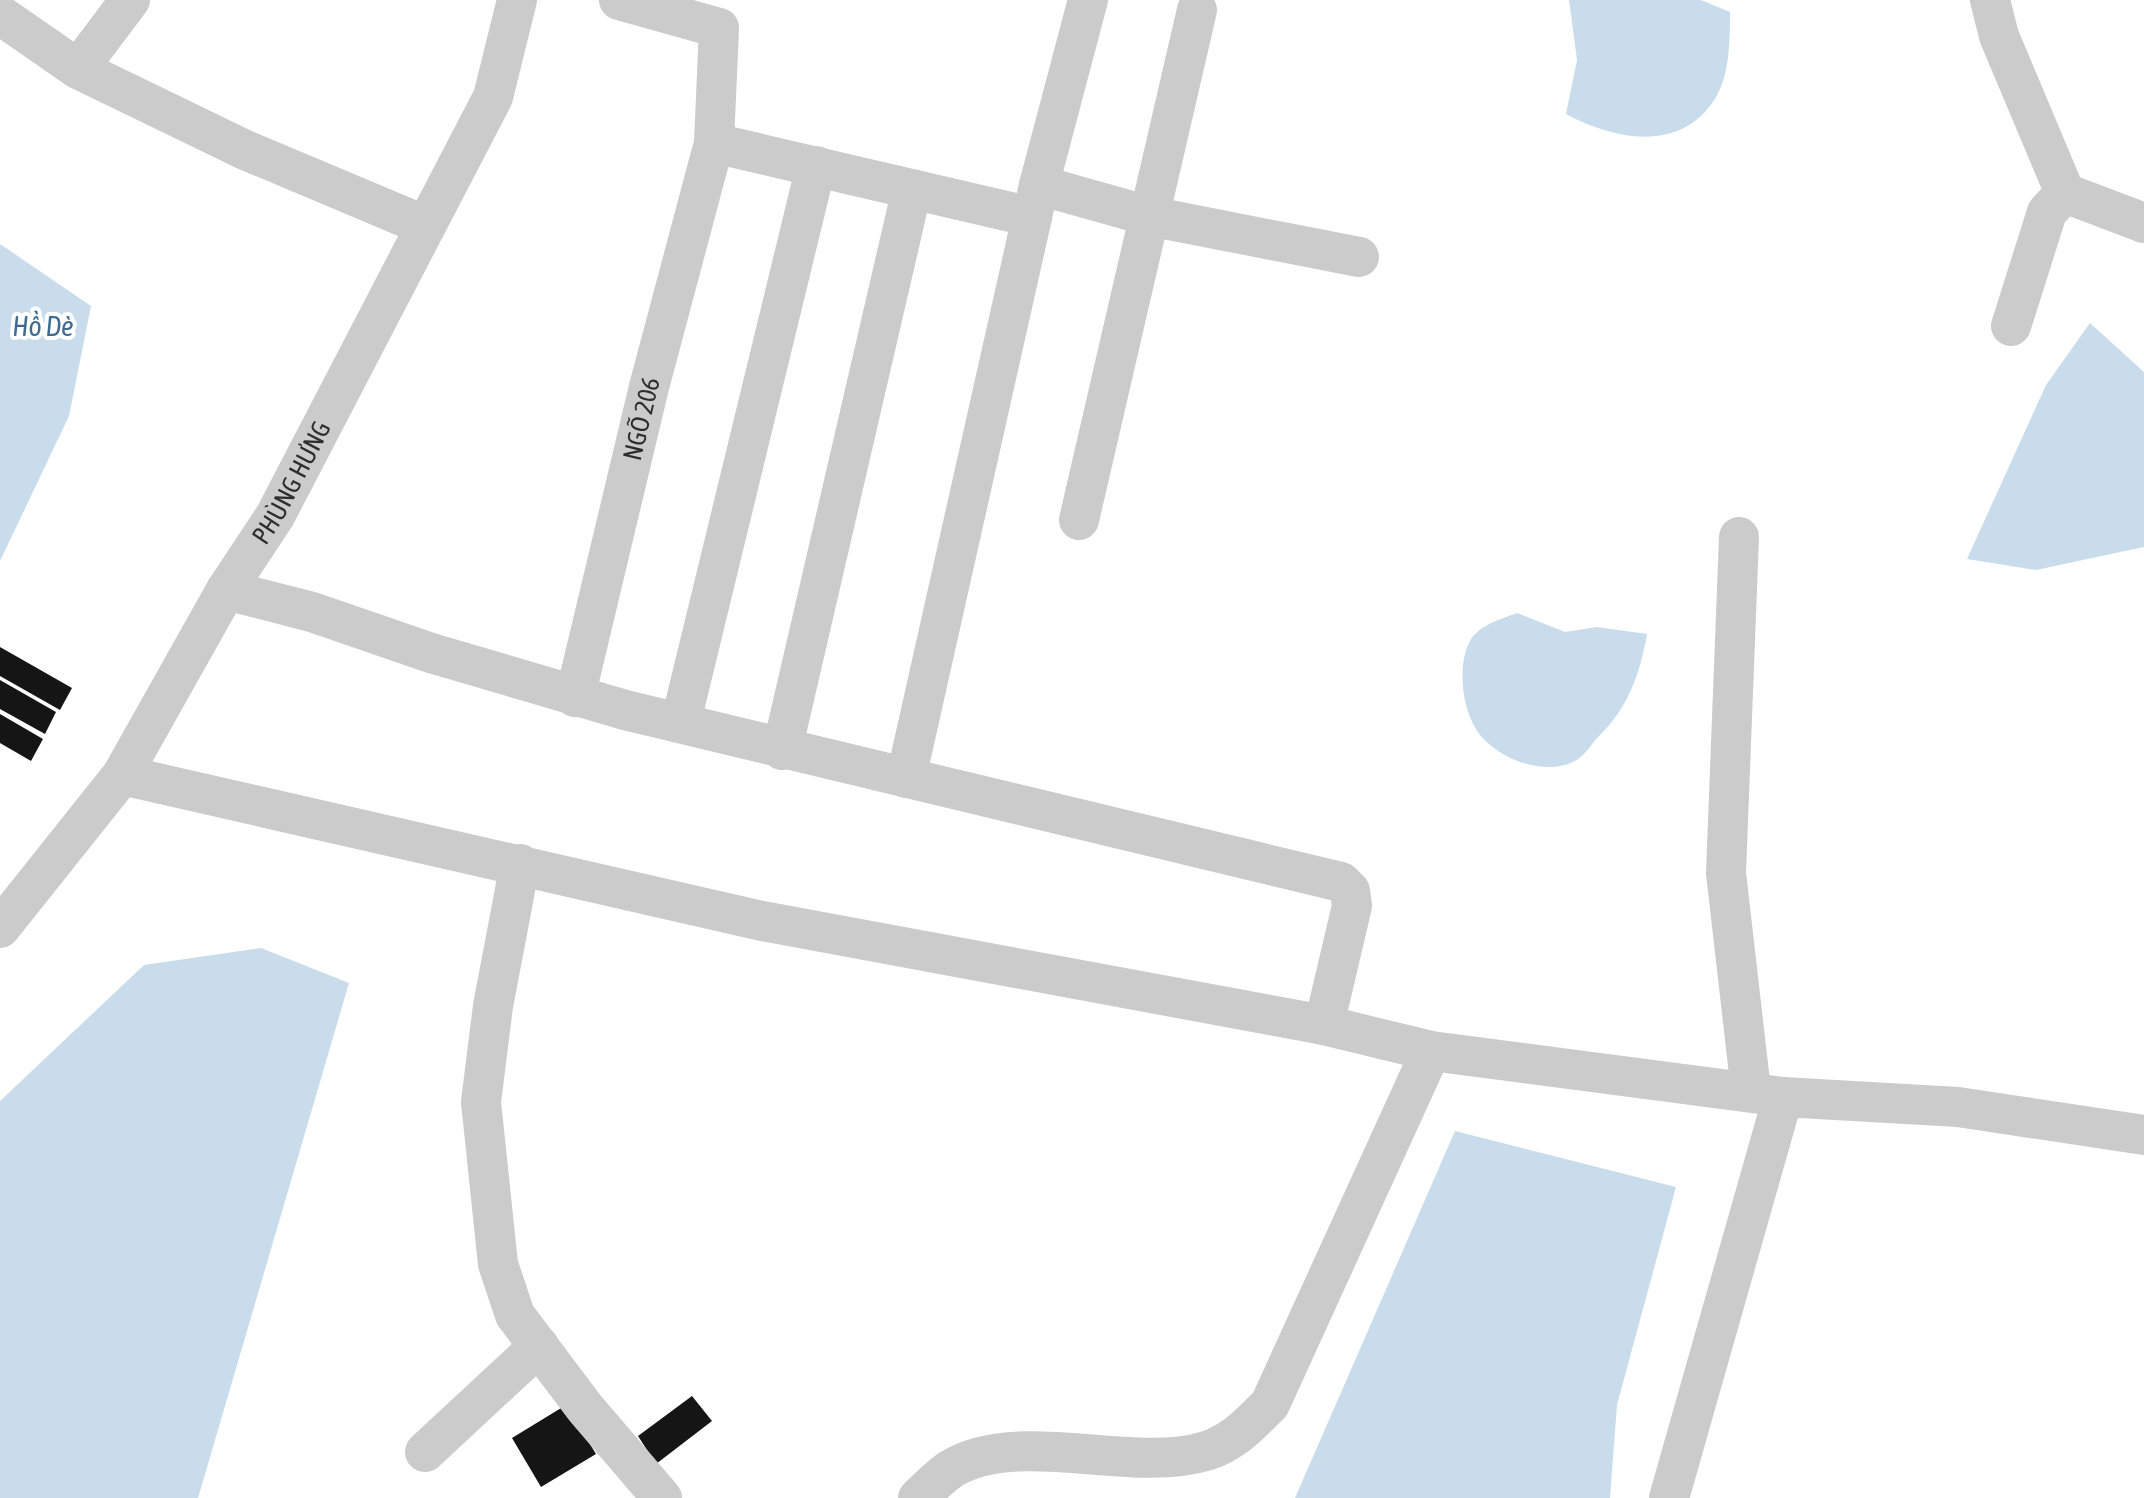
<svg xmlns="http://www.w3.org/2000/svg" width="2144" height="1498" font-family="'Asap Condensed',sans-serif">
  <style>
    .water { fill: #c9dceb }
    .building { fill: #151515 }
    .lines { fill: none; stroke-linecap: round; stroke-linejoin: round }
    .minor { stroke: #cbcbcb; stroke-width: 40 }
    .labels { text-anchor: middle; stroke-width: 8; stroke-linejoin: round; paint-order: stroke }
    .street-label { font-size: 26px; fill: #2e2e2e; stroke: #fff }
    .water-label { font-size: 28px; font-style: italic; fill: #3e6b8f; stroke: #fff }
  </style>
  <rect width="100%" height="100%" fill="#fff"/>
  <path class="water" d="M1569 0H1701L1730 12C1730 38 1730 74 1716 97 1682 154 1614 140 1566 114L1577 60Z
    M0 244 91 306 69 416 0 561Z
    M2090 323 2144 372V547L2036 570 1967 559 2046 385Z
    M1517 613 1565 632 1597 627 1647 634C1640 674 1628 708 1599 736 1592 743 1586 754 1578 759 1549 779 1494 759 1476 729 1462 707 1457 665 1470 641 1479 625 1501 619 1517 613Z
    M261 948 349 983 198 1498H0V1101L144 965Z
    M1455 1131 1676 1187 1617 1405 1610 1498H1295Z"/>
  <path class="building" d="M0 647 72 688 60 710 0 676Z
    M0 680 56 712 45 734 0 709Z
    M0 714 43 739 31 761 0 743Z
    M692 1396 712 1421 656 1464 638 1436Z
    M566 1405 596 1454 541 1487 512 1438Z"/>
  <g class="lines">
    <g class="minor">
      <path d="M619 0 719 28 714 143 1032 217 1039 185 1149 216 1359 257"/>
      <path d="M1990 0 1999 36 2065 193 2144 223"/>
      <path d="M0 15 78 69 130 0"/>
      <path d="M78 69 243 149 426 226"/>
      <path d="M1039 185 1088 0"/>
      <path d="M2011 326 2047 212 2065 193"/>
      <path d="M1079 520 1197 10"/>
      <path d="M1739 537 1726 873 1751 1091"/>
      <path d="M226 590 312 612 431 653 625 710 1341 882 1350 891 1352 906 1324 1025"/>
      <path id="s1" d="M575 697 649 387 714 143"/>
      <path d="M681 721 816 166"/>
      <path d="M782 750 912 189"/>
      <path d="M122 775 762 921 1324 1025 1431 1051 1783 1097 1958 1107 2144 1135"/>
      <path d="M906 778 1032 217"/>
      <path d="M520 864 493 1006 481 1102 498 1264 515 1315 585 1408 662 1498"/>
      <path id="s2" d="M0 928 122 775 226 590 275 516 493 97 517 0"/>
      <path d="M425 1452 539 1346"/>
      <path d="M918 1498C928 1489 939 1477 951 1469 1018 1428 1131 1474 1206 1451 1233 1443 1251 1423 1270 1404L1431 1051"/>
      <path d="M1669 1498 1783 1097"/>
    </g>
  </g>
  <g class="labels">
    <g class="street-label">
      <text dy="9" stroke="none"><textPath href="#s1" startOffset="286">NGÕ 206</textPath></text>
      <text dy="9" stroke="none"><textPath href="#s2" startOffset="534">PHÙNG HƯNG</textPath></text>
    </g>
    <g class="water-label">
      <text x="43" y="336">Hồ Dè</text>
    </g>
  </g>
</svg>
